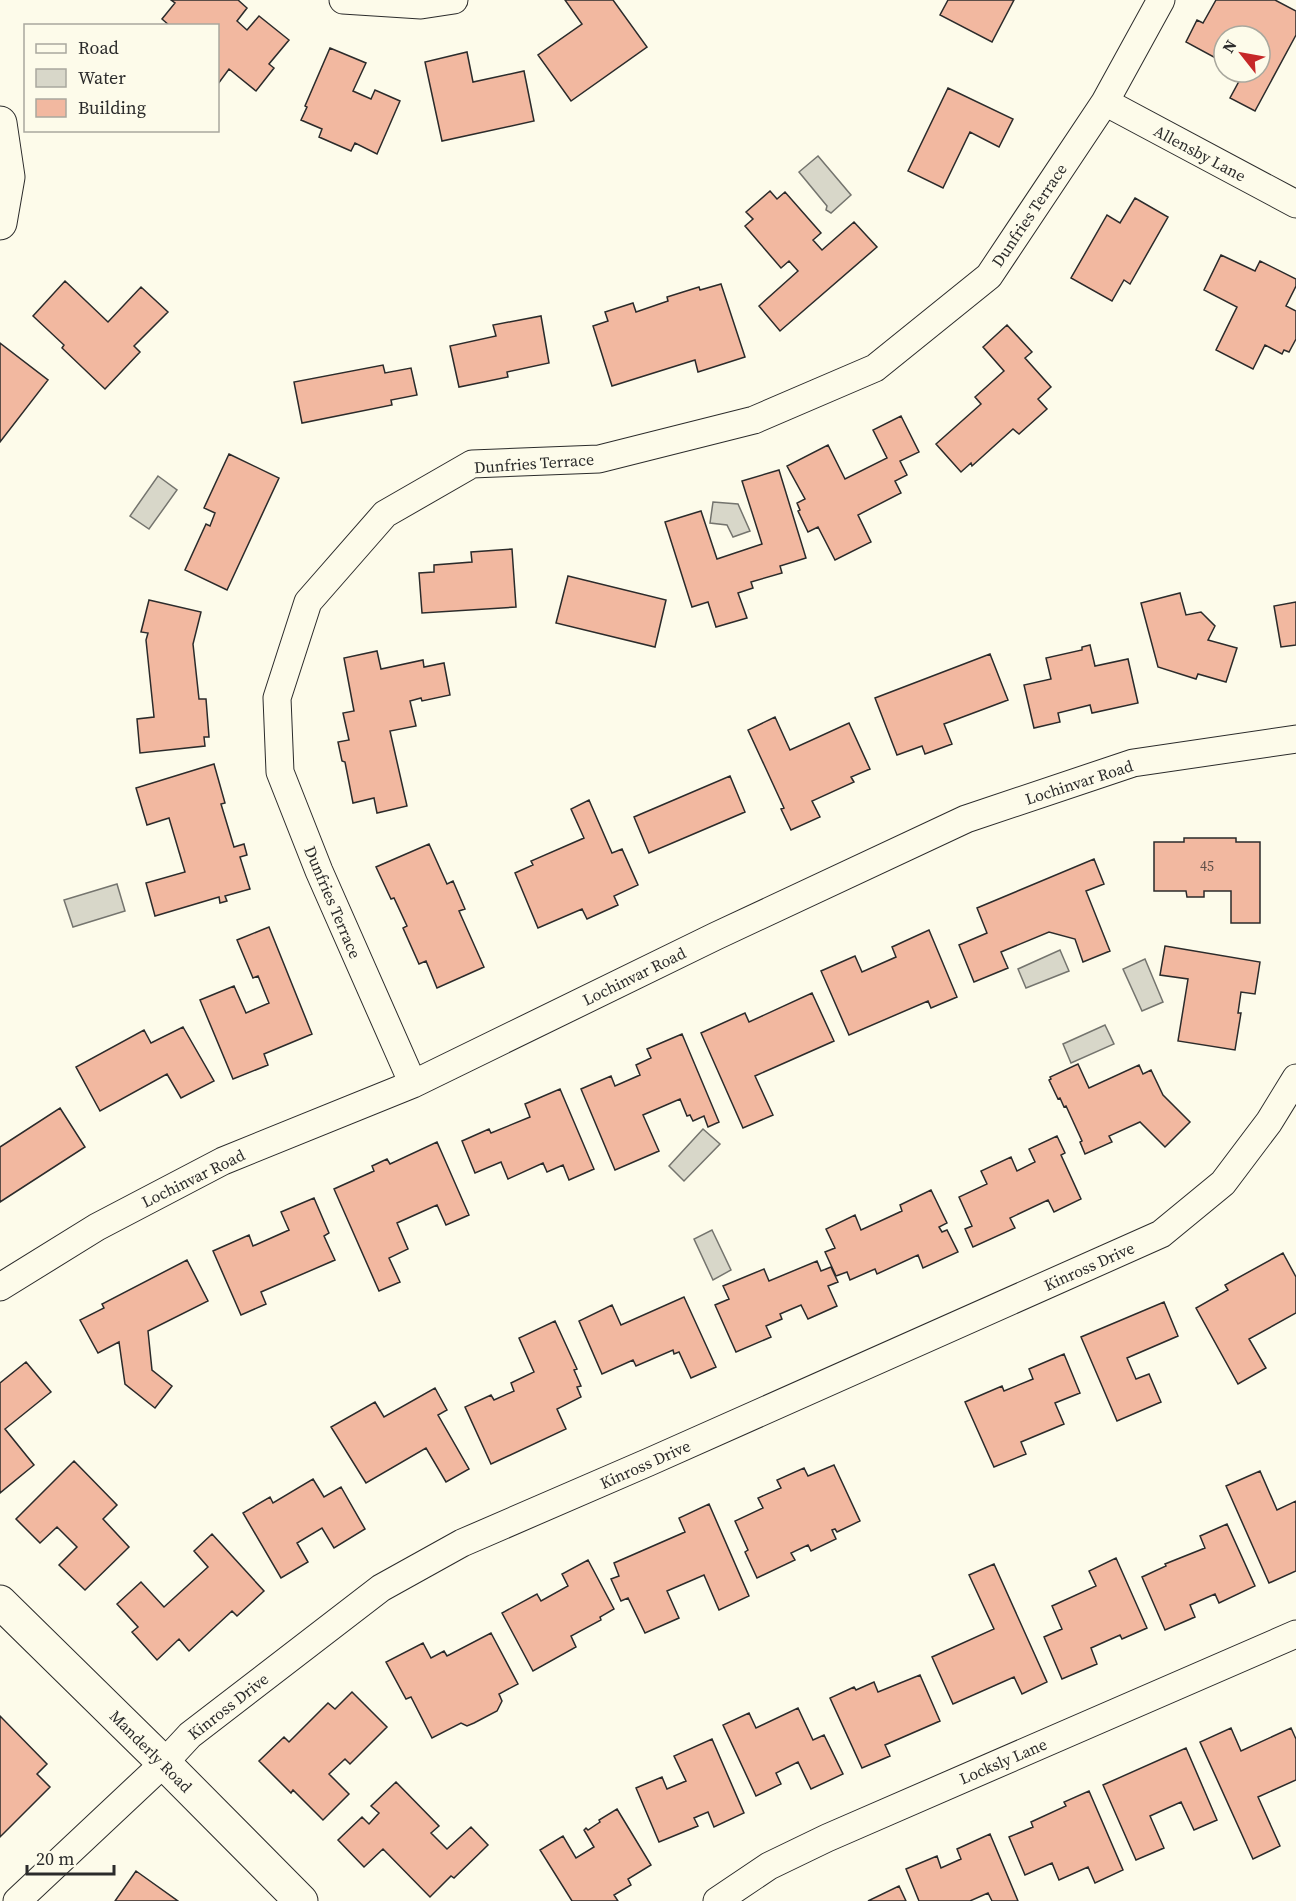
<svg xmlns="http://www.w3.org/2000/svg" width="1296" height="1901" font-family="'Source Serif 4',serif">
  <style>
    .water { fill: #d8d7c9; stroke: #74746e; stroke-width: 1.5 }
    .building { fill: #f2b8a0; stroke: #2b2b2b; stroke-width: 1.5 }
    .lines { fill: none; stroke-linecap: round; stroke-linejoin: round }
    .minor-casing { stroke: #2b2b2b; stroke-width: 29 }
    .tertiary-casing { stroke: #2b2b2b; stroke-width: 35 }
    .minor { stroke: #fdfbea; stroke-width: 27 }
    .tertiary { stroke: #fdfbea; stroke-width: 33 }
    .labels { text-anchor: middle; stroke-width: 4.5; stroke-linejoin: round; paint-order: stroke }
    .number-label { font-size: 14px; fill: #5d4e48 }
    .street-label { font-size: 16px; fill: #2b2b2b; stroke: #fdfbea }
  </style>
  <rect width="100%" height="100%" fill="#fdfbea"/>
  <path class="water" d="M818 156 851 195 831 213 826 210 827 206 799 172Z
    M158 476 177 490 149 529 130 516Z
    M713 502 738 504 750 531 733 537 727 525 710 523Z
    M117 884 125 911 73 927 64 900Z
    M1060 950 1069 971 1026 988 1018 969Z
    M1145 959 1163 1002 1142 1011 1123 969Z
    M1105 1025 1114 1044 1071 1063 1063 1044Z
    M703 1129 720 1144 684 1181 669 1166Z
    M712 1230 731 1270 713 1280 694 1239Z"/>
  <path class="building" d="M171 0H238L247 8 237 21 247 30 259 16 289 40 269 64 274 68 256 91 229 69 218 84V26H170L162 19 175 3Z
    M565 0H613L647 47 571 101 538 55 582 24Z
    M948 0H1014L992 42 940 15Z
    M1216 0H1275L1296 11V35L1255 111 1230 98 1244 72H1260V36H1224L1223 62 1186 42 1197 20 1203 23Z
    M330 48 366 63 353 91 371 99 375 90 400 101 377 154 355 143 351 151 319 137 322 129 301 120 307 107 305 106Z
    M467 52 473 82 524 71 534 121 442 141 425 62Z
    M948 88 1013 119 999 147 970 132 943 188 908 171Z
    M770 191 777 199 785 192 821 233 813 240 822 250 854 222 877 247 780 331 759 306 798 271 789 261 781 268 745 226 753 219 746 212Z
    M1135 198 1168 217 1130 284 1124 280 1112 301 1071 278 1107 215 1120 223Z
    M1221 255 1255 271 1260 261 1296 279V286L1286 306 1296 311V339L1289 352 1284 350 1282 354 1265 345 1253 369 1216 350 1237 307 1204 290Z
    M65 281 108 322 141 287 168 312 134 346 140 352 105 389 62 348 64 345 33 316Z
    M721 284 745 357 698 372 695 360 612 386 593 326 608 321 605 312 633 303 636 312 668 301 667 297 699 287 700 290Z
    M541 316 549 363 507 372 508 377 459 387 450 346 496 336 493 325Z
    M1007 325 1032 352 1025 358 1051 387 1038 399 1047 409 1019 434 1013 429 972 466 971 463 961 472 936 444 981 404 975 397 1004 371 983 347Z
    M0 343 48 380 0 442Z
    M383 365 385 373 411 368 417 395 391 400 392 405 302 423 294 382Z
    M901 416 919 452 900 461 907 475 895 481 901 493 858 515 871 542 835 560 818 527 808 532 798 511 800 510 797 503 805 499 787 466 828 445 845 479 887 458 873 430Z
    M229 454 279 478 227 590 185 570 206 524 210 526 215 513 204 508Z
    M779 470 806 558 780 566 782 573 751 582 753 588 738 593 747 618 716 627 708 602 692 607 665 522 701 511 717 559 762 544 742 481Z
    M512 549 516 607 422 613 419 573 434 572V565L472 562 471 552Z
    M568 576 666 600 655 647 556 623Z
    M1180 593 1186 615 1201 612 1215 626 1208 640 1237 648 1226 682 1198 674 1196 679 1158 667 1141 603Z
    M149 600 201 612 193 644 199 699H206L209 737H204L205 746 140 753 137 719 154 717 146 640 148 633 141 632Z
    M1296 602V645L1281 647 1274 606Z
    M1090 645 1095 666 1128 659 1138 703 1092 713 1090 705 1058 713 1060 722 1034 728 1024 685 1051 679 1046 658 1082 650V647Z
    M377 651 381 669 423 660 424 667 444 663 450 695 422 701 421 698 410 701 416 726 390 731 407 806 377 813 374 798 353 803 345 762 342 761 338 742 349 740 343 713 354 711 344 658Z
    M990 654 1008 700 944 724 952 744 925 754 922 746 897 755 875 698Z
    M775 717 790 750 849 723 870 769 851 777 854 782 812 801 820 817 791 830 781 809 784 808 748 730Z
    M214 764 225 803 221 804 234 847 244 844 247 855 240 857 250 889 225 896 227 901 220 903 219 897 155 916 146 883 185 872 169 818 147 825 136 788Z
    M730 776 745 812 649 853 634 817Z
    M589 800 612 853 622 849 638 885 614 896 618 905 587 919 582 909 538 928 515 873 533 865 531 861 584 838 571 809Z
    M1184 838H1236V842H1260V923H1231V891H1204V897H1187L1186 891H1154V842H1184Z
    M429 844 447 884 453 881 465 909 459 911 484 967 437 988 426 961 419 964 403 928 407 926 394 898 391 899 376 867Z
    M1094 859 1104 884 1086 891 1110 951 1083 962 1075 939 1049 932 1001 952 1008 968 974 982 959 945 987 933 977 908Z
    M269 927 312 1034 264 1054 268 1065 233 1079 200 1000 234 986 246 1013 269 1003 258 976 253 978 237 940Z
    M929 930 957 997 931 1008 928 1001 849 1035 821 971 855 956 862 972 896 957 892 947Z
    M1165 946 1260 962 1255 994 1241 992 1238 1013H1241L1235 1050 1178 1041 1188 979 1160 975Z
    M812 993 834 1041 755 1076 773 1115 743 1128 701 1033 745 1013 749 1022Z
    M183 1027 214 1081 181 1098 167 1074 100 1111 76 1067 144 1030 151 1043Z
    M682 1034 719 1122 708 1127 704 1116 693 1121 690 1115 687 1116 680 1099 643 1115 659 1151 615 1170 581 1089 611 1076 615 1086 640 1075 636 1065 651 1058 647 1049Z
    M1078 1064 1089 1088 1139 1065 1143 1074 1151 1070 1163 1095 1190 1122 1165 1147 1140 1122 1109 1136 1112 1142 1085 1154 1080 1142 1082 1141 1066 1106 1064 1107 1060 1098 1058 1099 1049 1080 1051 1079 1050 1077Z
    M560 1089 594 1169 569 1180 563 1165 547 1172 543 1163 508 1179 501 1162 475 1173 462 1141 489 1129 491 1133 530 1117 525 1104Z
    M60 1108 85 1147 0 1202V1147Z
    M1057 1136 1065 1153 1061 1155 1081 1199 1054 1212 1048 1200 1010 1218 1015 1228 973 1247 965 1229 972 1226 959 1197 987 1184 981 1171 1011 1157 1017 1171 1035 1162 1029 1149Z
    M437 1142 469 1215 446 1225 437 1205 397 1223 408 1249 389 1258 400 1282 379 1291 334 1189 374 1171 372 1166 387 1159 390 1164Z
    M931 1190 947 1223 939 1227 942 1232 947 1230 958 1252 923 1268 918 1255 877 1274 875 1269 850 1280 847 1272 836 1276 825 1252 835 1248 826 1229 855 1215 861 1230 902 1211 900 1205Z
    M314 1198 329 1233 324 1236 335 1260 261 1292 266 1304 241 1315 213 1251 249 1235 253 1246 289 1230 281 1212Z
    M1283 1253 1296 1277V1313L1249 1339 1266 1368 1238 1384 1196 1308 1228 1290 1225 1285Z
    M187 1260 208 1301 148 1331 152 1370 172 1386 155 1408 125 1384 119 1342 98 1353 80 1320 104 1308 102 1304Z
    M817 1261 821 1271 831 1267 838 1282 828 1286 837 1306 808 1319 801 1305 780 1314 782 1319 766 1326 771 1337 736 1352 715 1305 729 1299 723 1286 764 1269 769 1281Z
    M684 1297 716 1367 691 1378 679 1352 674 1354 673 1350 636 1366 633 1360 602 1374 579 1321 612 1305 621 1325Z
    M1164 1302 1178 1336 1127 1358 1136 1379 1149 1374 1161 1402 1117 1421 1081 1337Z
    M555 1321 577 1369 574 1370 581 1386 577 1387 581 1397 557 1409 566 1429 491 1464 465 1407 491 1395 494 1400 514 1391 511 1383 534 1372 519 1338Z
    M1064 1354 1080 1393 1055 1403 1064 1424 1021 1442 1026 1454 994 1467 965 1402 1002 1386 1004 1391 1033 1379 1029 1369Z
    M26 1362 51 1392 5 1429 34 1465 0 1493V1383Z
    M435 1388 447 1410 438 1415 469 1469 446 1482 426 1448 366 1483 331 1427 375 1402 384 1417Z
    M74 1461 117 1505 103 1519 129 1547 85 1590 59 1565 77 1547 57 1527 40 1543 16 1519Z
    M834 1465 860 1521 837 1532 835 1529 832 1530 836 1539 811 1551 808 1545 791 1553 795 1560 757 1578 745 1552 748 1550 735 1521 763 1508 758 1498 781 1488 777 1480 804 1468 808 1476Z
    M1260 1471 1277 1510 1296 1501V1571L1269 1583 1226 1486Z
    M313 1479 324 1497 341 1487 365 1529 334 1548 322 1528 297 1543 308 1562 281 1578 243 1513 270 1497 273 1503Z
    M709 1504 749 1596 719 1610 704 1575 667 1591 679 1618 645 1633 628 1598 621 1601 611 1579 619 1576 614 1563 685 1532 679 1518Z
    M1227 1524 1255 1586 1219 1603 1215 1594 1190 1605 1195 1617 1165 1630 1142 1577 1166 1566 1165 1564 1205 1548 1200 1536Z
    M212 1534 264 1591 237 1616 232 1611 189 1651 179 1639 157 1660 132 1632 138 1627 117 1604 141 1582 164 1607 208 1567 194 1551Z
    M1116 1558 1147 1628 1122 1639 1120 1635 1091 1648 1097 1664 1062 1679 1044 1637 1062 1629 1052 1606 1096 1586 1089 1571Z
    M588 1560 614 1609 600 1617 601 1620 571 1636 576 1647 533 1671 502 1613 537 1594 541 1601 568 1586 562 1574Z
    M994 1564 1047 1682 1022 1694 1014 1677 953 1704 932 1657 994 1629 969 1575Z
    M491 1633 518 1684 499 1694 502 1701 497 1711 474 1723 467 1726 461 1723 432 1738 411 1697 406 1699 386 1662 423 1643 431 1658 444 1651 447 1656Z
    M920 1675 940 1721 885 1745 890 1756 862 1768 830 1698 854 1687 856 1690 874 1682 878 1692Z
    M352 1692 387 1727 350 1764 345 1759 329 1774 349 1794 323 1820 293 1790 291 1793 259 1761 284 1737 289 1742 328 1703 335 1709Z
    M798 1708 813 1740 824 1735 843 1774 811 1789 798 1762 776 1773 781 1784 756 1796 723 1725 749 1713 756 1728Z
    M0 1716 47 1764 37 1774 50 1787 0 1837Z
    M1231 1728 1241 1751 1291 1728 1296 1739V1780L1258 1797 1280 1846 1253 1859 1200 1742Z
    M712 1739 744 1813 714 1827 708 1812 694 1818 698 1826 659 1842 636 1788 662 1777 667 1789 686 1781 674 1756Z
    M1186 1748 1217 1820 1194 1830 1181 1802 1150 1816 1164 1848 1136 1860 1103 1785Z
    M396 1782 439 1826 431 1833 447 1849 471 1827 488 1845 454 1878 451 1876 430 1897 383 1849 364 1867 338 1840 362 1817 369 1824 379 1813 371 1806Z
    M1089 1791 1123 1870 1095 1883 1088 1867 1059 1880 1052 1863 1025 1875 1009 1837 1033 1827 1031 1822 1066 1806 1064 1802Z
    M617 1809 651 1865 628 1879 631 1885 614 1895 618 1901H572L540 1850 563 1836 576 1858 594 1847 584 1830 586 1828 588 1830 600 1822 599 1820Z
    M990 1834 1018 1901H992L988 1893 970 1901H919L906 1869 937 1856 941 1868 961 1859 957 1849Z
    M136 1871 178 1901H115Z
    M899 1886 906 1901H868Z"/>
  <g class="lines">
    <g class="minor-casing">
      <path id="minor" d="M343 0 421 5 454 0
        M1105 102 1296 204
        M413 1084 319 871 280 772 277 698 308 602 385 514 472 464 599 459 754 420 875 368 989 276 1105 102 1161 0
        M0 1287 97 1227 223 1161 413 1084 716 936 966 819 1133 763 1296 739
        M17 1901 164 1763 190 1735 381 1588 462 1543 649 1462 1161 1234 1223 1183 1269 1122 1296 1078
        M717 1901 769 1866 827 1838 1296 1634"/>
    </g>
    <g class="tertiary-casing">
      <path id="tertiary" d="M0 123 8 177 0 223
        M0 1602 164 1763 301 1901"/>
    </g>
    <use href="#minor" class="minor"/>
    <use href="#tertiary" class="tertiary"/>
  </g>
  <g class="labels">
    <g class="number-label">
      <text x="1207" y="871">45</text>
    </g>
    <g class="street-label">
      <text transform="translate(1200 153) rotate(28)" y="6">Allensby Lane</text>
      <text transform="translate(1029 215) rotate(-56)" y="6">Dunfries Terrace</text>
      <text transform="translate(534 463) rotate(-4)" y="6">Dunfries Terrace</text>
      <text transform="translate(1079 782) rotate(-18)" y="6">Lochinvar Road</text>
      <text transform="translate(333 902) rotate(67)" y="6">Dunfries Terrace</text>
      <text transform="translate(634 976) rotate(-26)" y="6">Lochinvar Road</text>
      <text transform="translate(193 1178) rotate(-26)" y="6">Lochinvar Road</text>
      <text transform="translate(1089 1266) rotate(-24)" y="6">Kinross Drive</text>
      <text transform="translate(645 1464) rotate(-24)" y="6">Kinross Drive</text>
      <text transform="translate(228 1706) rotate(-38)" y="6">Kinross Drive</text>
      <text transform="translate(151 1751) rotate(45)" y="6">Manderly Road</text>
      <text transform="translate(1003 1761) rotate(-23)" y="6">Locksly Lane</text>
    </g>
  </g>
  <rect x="24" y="24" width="195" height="108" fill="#fdfbea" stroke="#a9a89e" stroke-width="1.5"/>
  <rect x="36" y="44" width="30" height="9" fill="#fdfbea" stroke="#a9a89e" stroke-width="1.5"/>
  <text x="78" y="54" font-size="18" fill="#2b2b2b">Road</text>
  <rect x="36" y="69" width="30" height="18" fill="#d8d7c9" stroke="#a9a89e" stroke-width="1.5"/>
  <text x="78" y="84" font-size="18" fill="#2b2b2b">Water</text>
  <rect x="36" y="99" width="30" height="18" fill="#f2b8a0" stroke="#a9a89e" stroke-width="1.5"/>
  <text x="78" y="114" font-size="18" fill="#2b2b2b">Building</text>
  <g transform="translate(1242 54) rotate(301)"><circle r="28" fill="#fdfbea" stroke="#a9a89e" stroke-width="1.5"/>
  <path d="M0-4.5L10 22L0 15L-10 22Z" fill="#c62828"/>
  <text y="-9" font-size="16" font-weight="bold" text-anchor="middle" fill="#2b2b2b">N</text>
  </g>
  <path d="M27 1865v9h87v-9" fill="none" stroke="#2b2b2b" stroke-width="3"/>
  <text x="36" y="1865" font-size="18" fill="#2b2b2b" stroke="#fdfbea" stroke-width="4.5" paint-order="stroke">20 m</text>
</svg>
